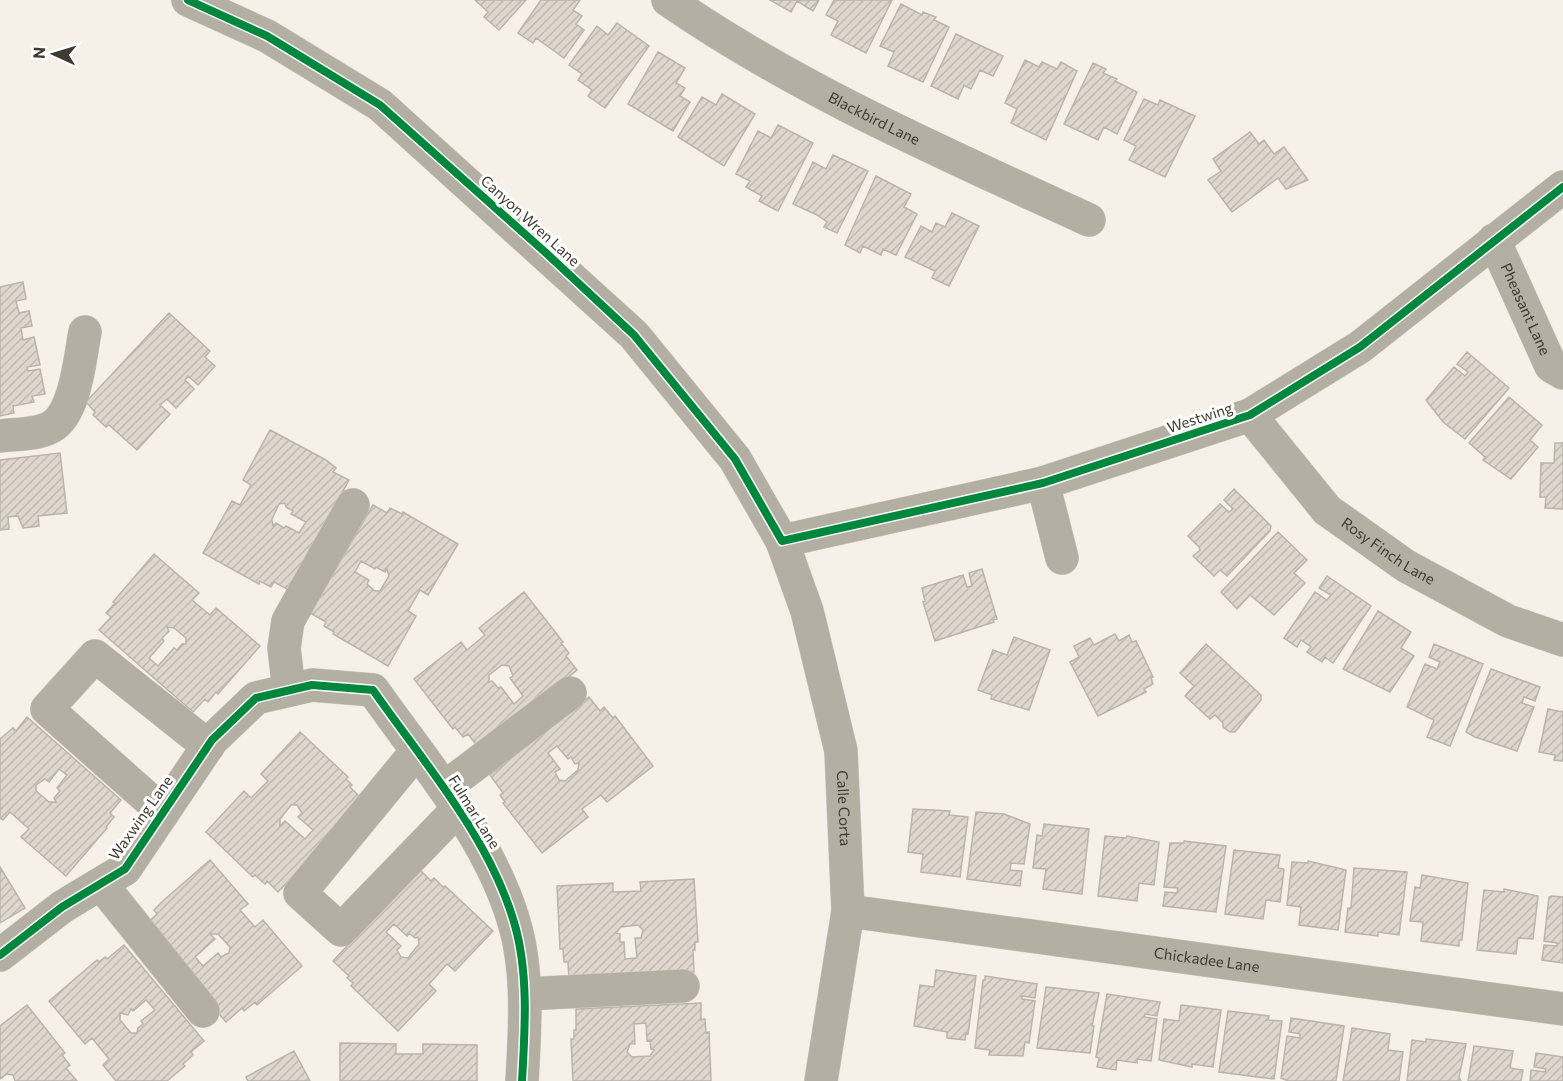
<svg xmlns="http://www.w3.org/2000/svg" width="1563" height="1081" font-family="Commissioner,sans-serif">
  <style>
    .building { fill: url(#building-hatch); stroke: #bab4ac; stroke-width: 1.5; fill-rule: evenodd }
    .lines { fill: none; stroke-linecap: round; stroke-linejoin: round }
    .minor-casing { stroke: #d1ccc5; stroke-width: 34 }
    .minor { stroke: #b4afa3; stroke-width: 33 }
    .cycleway-casing { stroke: #fff; stroke-width: 11 }
    .cycleway { stroke: #00873e; stroke-width: 8 }
    .labels { text-anchor: middle; stroke-width: 6; stroke-linejoin: round; paint-order: stroke }
    .street-label { font-size: 15px; fill: #413a30; stroke: #fff }
  </style>
  <defs>
    <pattern id="building-hatch" width="6" height="6" patternUnits="userSpaceOnUse" patternTransform="scale(1.5)"><rect width="6" height="6" fill="#dfd7ce"/><path d="M-1 1l2-2M0 6l6-6M5 7l2-2" fill="none" stroke="#c1b9b1"/></pattern>
  </defs>
  <rect width="100%" height="100%" fill="#f7f0e8"/>
  <path class="building" d="M475 0H526L499 30 484 17 488 12Z
    M541 0H580L573 10 582 16 576 24 584 30 564 58 536 38 533 43 518 33Z
    M770 0H819L813 11 797 1 791 12Z
    M834 0H892L866 53 831 35 838 21 826 15Z
    M901 4 922 15 923 12 936 17 934 20 949 27 923 82 888 66 894 52 880 46Z
    M617 23 649 46 605 108 588 96 592 90 578 80 582 74 569 65 597 26 608 35Z
    M956 34 1003 56 993 76 980 70 971 89 964 85 958 99 931 86Z
    M658 52 685 68 676 83 685 88 680 96 690 102 673 131 628 104Z
    M1025 60 1039 67 1042 62 1057 69 1061 62 1077 71 1046 140 1011 123 1017 109 1005 103Z
    M1093 63 1106 69 1103 73 1117 79 1115 81 1137 92 1117 134 1104 127 1098 140 1064 124Z
    M722 94 755 114 724 166 678 137 702 97 716 105Z
    M1144 99 1158 105 1160 100 1195 116 1165 177 1129 160 1136 146 1124 140Z
    M778 125 813 143 778 211 759 201 762 196 746 187 750 181 736 174 758 131 771 138Z
    M1250 132 1259 144 1264 140 1274 154 1284 147 1308 180 1286 189 1278 178 1232 212 1208 180 1221 171 1213 159Z
    M833 155 868 171 837 233 824 227 827 222 817 215 793 204 813 162 826 169Z
    M876 176 911 194 904 207 917 214 896 255 883 249 881 255 863 246 860 253 845 245Z
    M952 213 979 226 949 286 932 278 935 271 905 257 921 226 932 232 936 223 945 227Z
    M23 282 26 299 16 301 19 313 29 311 32 326 21 328 23 340 34 337 40 365 27 367 28 371 40 369 45 394 32 396 34 402 13 406 14 413 0 416V287Z
    M169 313 210 351 205 357 215 366 198 385 188 376 185 380 194 389 176 408 167 399 160 405 170 414 137 450 109 425 106 427 93 415 95 412 86 402Z
    M1467 352 1509 388 1465 439 1443 422 1426 400 1454 367 1465 376 1468 372 1457 364Z
    M1509 397 1542 425 1530 440 1538 447 1511 479 1483 460 1485 457 1469 443Z
    M270 430 326 460 336 468 333 472 349 480 289 590 274 582 271 587 260 581 259 584 203 553 232 501 240 505 251 485 243 480ZM285 503 286 507 293 511 291 514 306 522 299 533 286 526 284 528 276 523 273 526 272 519 279 504Z
    M1555 443H1563V509L1545 508 1546 497H1540L1541 463H1554Z
    M60 453 67 513 38 516 39 526 23 528 18 516 8 517 9 529 0 530V460Z
    M1234 489 1271 526 1270 531 1227 576 1220 570 1214 576 1193 556 1200 550 1199 547 1188 536 1220 504 1229 512 1233 509 1224 500Z
    M373 505 387 513 390 508 402 514 403 512 458 544 428 595 420 590 408 611 416 616 388 666 333 634 334 632 324 626 326 622 310 613ZM361 561 375 569 376 567 385 572 387 569 389 576 380 591H375L367 584 369 580 355 572Z
    M1278 532 1307 560 1294 573 1305 583 1274 615 1250 595 1237 609 1221 592Z
    M154 554 199 593 192 600 210 615 216 608 260 646 218 694 216 692 208 702 205 699 193 712 99 630 111 617 106 613 115 603 113 602ZM167 627 174 628 186 638V644H182L177 650 174 648 158 666 149 658 164 641 162 638 169 631Z
    M982 569 997 619 993 620 994 622 935 641 923 602 925 601 922 588 963 575 967 587 972 586 969 573Z
    M1327 576 1371 606 1333 663 1325 657 1322 662 1307 652 1311 647 1301 640 1297 647 1284 638 1315 592 1327 600 1331 595 1319 588Z
    M524 592 563 642 561 643 569 653 566 656 577 670 478 747 468 734 463 737 455 727 453 729 414 679 461 642 467 650 485 635 479 628ZM502 665 509 666 513 676 510 678 523 696 514 704 501 687 498 688 492 681 489 682V675Z
    M1378 611 1411 632 1401 648 1414 656 1390 692 1343 669Z
    M1115 634 1119 641 1129 635 1132 642 1136 641 1153 677 1151 678 1153 684 1144 689 1146 692 1098 716 1070 662 1079 657 1074 646 1090 638 1094 645Z
    M1014 637 1050 650 1029 710 991 699 992 695 978 690 993 650 1007 655Z
    M1206 644 1261 695V700L1235 732H1230L1223 727V723L1215 715 1210 719 1185 696 1194 686 1180 673Z
    M1434 644 1483 664 1450 746 1427 737 1434 720 1407 707 1425 664 1437 669 1440 662 1429 657Z
    M1491 669 1540 687 1535 701 1524 697 1522 703 1534 707 1517 751 1475 737 1466 732Z
    M589 697 600 711 604 707 613 718 615 716 653 766 607 802 601 795 582 809 588 817 542 853 503 803 505 802 500 795 503 793 490 775ZM557 746 568 759 571 757 575 764 579 763 578 770 565 781 559 780 555 772 560 769 548 753Z
    M1548 709 1563 712V710V761L1554 760 1555 755 1539 752Z
    M27 717 121 800 110 813 114 817 106 827 107 828 66 876 21 837 29 829 10 812 3 820 0 818V739L13 728 16 731ZM59 769 67 775 57 788 60 791 54 798 56 802H49L36 791V785L45 779 49 782Z
    M300 732 348 777 346 779 352 785 350 787 364 801 278 892 267 881 265 884 255 875 253 877 206 832 244 791 251 798 268 781 261 774ZM291 805H297L302 813 298 817 313 830 305 839 285 821 280 826V819Z
    M913 809 950 811 949 815 968 817 960 877 921 872 923 854 908 852Z
    M976 812 1004 814 1030 824 1024 864 1011 863 1010 870 1022 871 1020 886 967 879Z
    M1044 824 1089 829 1082 894 1043 889 1046 869 1033 868 1037 835 1042 836Z
    M1105 836 1126 838 1127 836 1159 842 1154 885 1139 883 1137 901 1098 896Z
    M1184 841 1226 846 1216 912 1163 906 1165 892 1177 893 1178 888 1164 887 1170 843H1184Z
    M1234 850 1280 855 1278 868 1284 869 1280 902 1266 900 1263 919 1225 914Z
    M210 860 248 904 240 910 255 927 263 920 302 966 257 1005 255 1002 244 1011 242 1008 226 1022 144 926 157 914 154 910 164 900ZM210 934H218L230 947 229 953 221 957 218 953 203 966 195 957 215 939Z
    M1308 861 1346 870 1338 930 1299 925 1301 907 1287 905 1292 862 1308 863Z
    M0 867 25 908 0 923Z
    M1354 868 1407 872 1399 935 1378 932V936L1345 932 1348 908H1351Z
    M419 869 431 881 434 878 443 887 445 886 493 931 455 971 447 964 429 984 436 991 398 1031 351 986 353 983 347 978 349 976 333 961ZM394 924 407 936 409 933 415 938 418 937 419 944 408 958 401 957 397 950 401 946 386 932Z
    M1422 875 1468 883 1462 940H1459V946L1421 941 1423 922 1410 921 1415 887 1420 888Z
    M694 879 698 942H695V950H693L694 972 569 979 568 962H564L563 949H560L557 886 613 883V892L641 891 640 882ZM638 925 643 930 641 938H635L637 958 625 959 624 942H620V934L616 933 621 927Z
    M1504 889 1538 896 1533 939 1518 938 1516 954 1477 950 1484 890 1504 892Z
    M1552 896 1563 897V963L1542 960 1544 945 1557 946V943L1544 941 1549 897Z
    M124 945 204 1041 191 1052 193 1055 183 1064 185 1066 167 1081H116L103 1065 109 1059 92 1038 85 1044 49 1001 97 960 99 962 105 957 107 959ZM146 1000 155 1010 141 1021 143 1024 138 1028 137 1033H131L120 1020V1013L128 1015 131 1009 133 1011Z
    M936 970 976 976 968 1034 966 1033 965 1040 947 1038V1032L914 1026 920 985 934 987Z
    M985 976 1037 984 1035 998 1022 996V999L1035 1001 1029 1043 1025 1042 1023 1056 989 1055 990 1050 975 1048 983 980H985Z
    M1046 987 1099 993 1092 1026H1094L1090 1053 1037 1048Z
    M1107 994 1160 1002 1157 1016 1145 1014 1144 1017 1157 1019 1151 1061 1137 1059V1063L1117 1060 1116 1070 1097 1067 1099 1058 1096 1057Z
    M701 1003V1020L705 1019 706 1033 709 1032 711 1081H573L571 1039H574V1030H576V1009ZM646 1023 647 1041 650 1040 651 1049 654 1050 650 1056 632 1057 627 1052 630 1044H635L634 1024Z
    M27 1005 65 1053 62 1055 70 1065 66 1068 77 1081H15L13 1075 7 1074 0 1079V1026Z
    M1181 1005 1221 1010 1213 1067 1192 1064V1067L1159 1060 1164 1019 1179 1021Z
    M1228 1011 1269 1016 1268 1020 1282 1021 1274 1079 1219 1072Z
    M1291 1018 1344 1026 1336 1081H1288L1281 1078 1287 1036 1300 1038V1034L1289 1032Z
    M1352 1028 1390 1034 1388 1050 1403 1052 1399 1081H1343Z
    M1426 1039 1466 1044 1459 1077 1461 1081H1407L1412 1040 1426 1042Z
    M340 1043 396 1044V1054H423V1044L477 1045V1081H340Z
    M1474 1046 1513 1051 1510 1068 1523 1070 1521 1081H1468Z
    M294 1051 310 1081H248L246 1077Z
    M1536 1053 1563 1057V1081H1530L1531 1070 1545 1072 1546 1069 1534 1067Z"/>
  <g class="lines">
    <g class="minor-casing">
      <g id="minor">
        <path id="s1" d="M188 0 267 36 380 105 634 335 735 459 782 541 807 611 841 751 848 911 821 1081"/>
        <path id="s2" d="M668 0C798 90 946 154 1089 220"/>
        <path id="s3" d="M1494 240 1551 366 1563 373"/>
        <path id="s4" d="M1250 415 1327 510 1406 566 1508 621 1563 640"/>
        <path d="M0 436C15 434 37 435 51 427 76 413 80 357 85 332"/>
        <path d="M1043 483 1062 558"/>
        <path d="M782 541 1043 483 1250 415 1360 347 1563 187"/>
        <path d="M289 690 284 648 288 621 353 505"/>
        <path d="M416 752 300 893 341 930 458 809"/>
        <path d="M444 788 570 693"/>
        <path d="M163 812 47 709 95 656 208 746"/>
        <path d="M101 884 203 1011"/>
        <path id="s5" d="M848 911 1563 1009"/>
        <path d="M0 955 62 907 125 869 212 740 256 698 312 685 373 690C424 763 488 835 514 922 529 972 525 1030 522 1081"/>
        <path d="M525 994 683 986"/>
      </g>
    </g>
    <use href="#minor" class="minor"/>
    <g class="cycleway-casing">
      <path id="cycleway" d="M188 0 267 36 380 105 545 252 634 335 735 459 782 541 1043 483 1250 415 1360 347 1563 187
        M0 955 62 907 125 869 212 740 256 698 312 685 373 690C424 763 488 835 514 922 529 972 525 1030 522 1081"/>
    </g>
    <use href="#cycleway" class="cycleway"/>
  </g>
  <g class="labels">
    <g class="street-label">
      <text dy="5" stroke="none"><textPath href="#s2" startOffset="238">Blackbird Lane</textPath></text>
      <text transform="translate(530 221) rotate(42)" y="5">Canyon Wren Lane</text>
      <text dy="5" stroke="none"><textPath href="#s3" startOffset="76">Pheasant Lane</textPath></text>
      <text transform="translate(1200 418) rotate(-18)" y="5">Westwing</text>
      <text dy="5" stroke="none"><textPath href="#s4" startOffset="196">Rosy Finch Lane</textPath></text>
      <text dy="5" stroke="none"><textPath href="#s1" startOffset="1092">Calle Corta</textPath></text>
      <text transform="translate(474 812) rotate(58)" y="5">Fulmar Lane</text>
      <text transform="translate(141 818) rotate(-55)" y="5">Waxwing Lane</text>
      <text dy="5" stroke="none"><textPath href="#s5" startOffset="362">Chickadee Lane</textPath></text>
    </g>
  </g>
  <g transform="translate(54 54) rotate(274)" stroke="#ffffff" stroke-width="4.5" paint-order="stroke">
  <path d="M0-4.5L10 22L0 15L-10 22Z" fill="#413a30"/>
  <text y="-9" font-size="16" font-weight="bold" text-anchor="middle" fill="#413a30">N</text>
  </g>
</svg>
